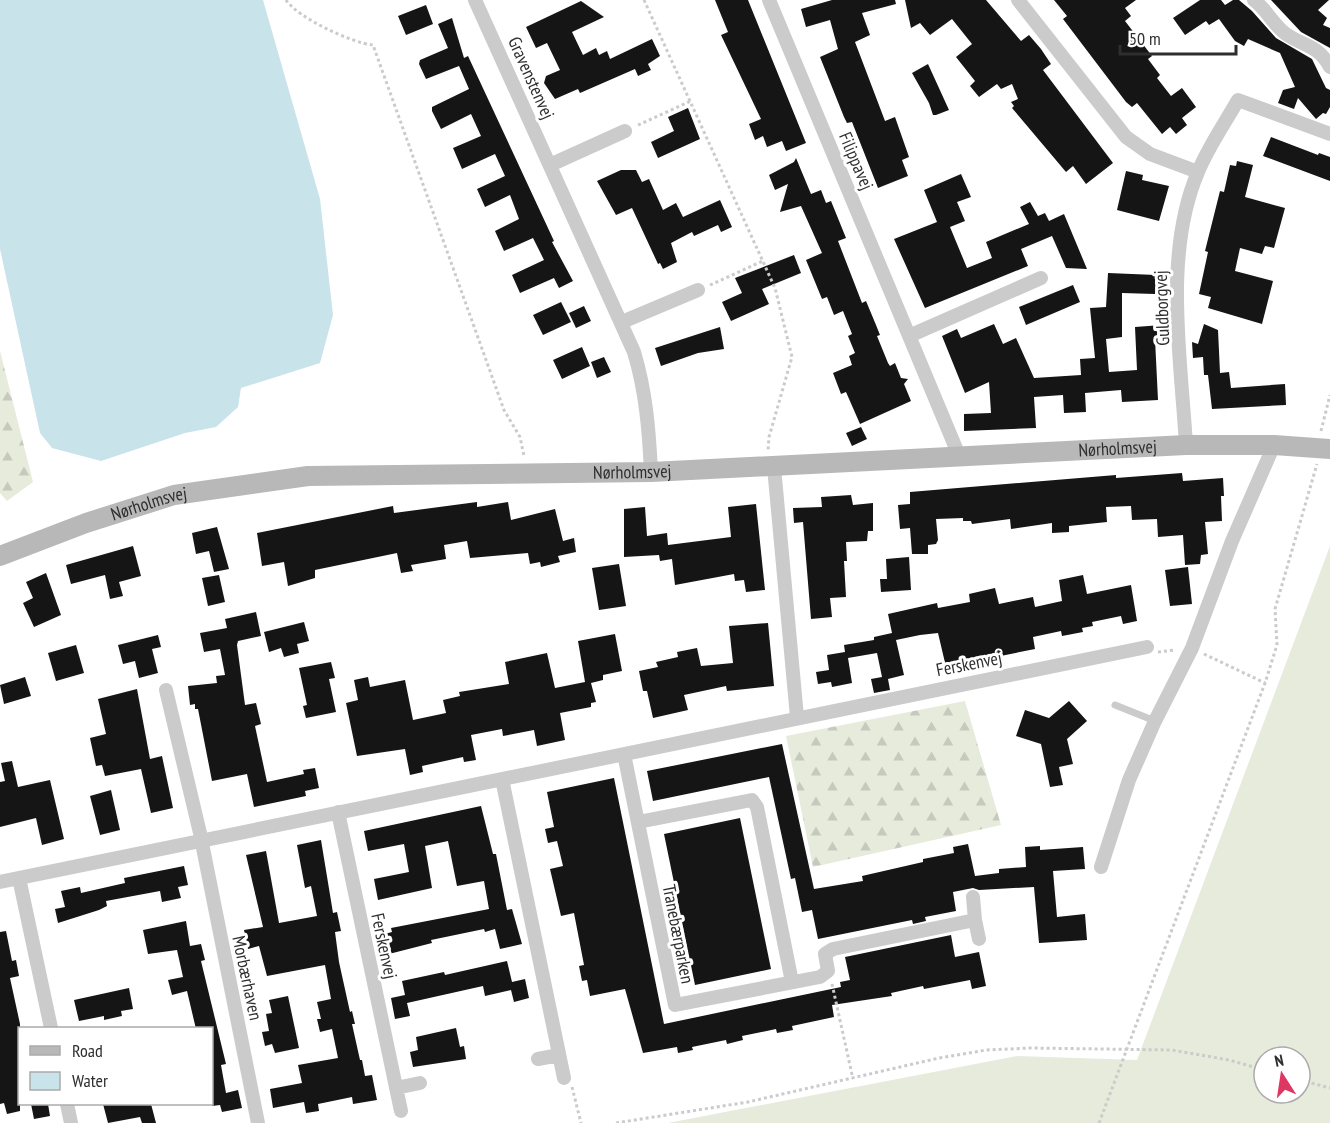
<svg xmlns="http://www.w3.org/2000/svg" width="1330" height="1123" font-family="'PT Sans Narrow',sans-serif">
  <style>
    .forest { fill: url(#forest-firs) }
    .pitch { fill: #e6ebdc; fill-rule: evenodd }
    .water { fill: #c9e3ea }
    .building { fill: #151515 }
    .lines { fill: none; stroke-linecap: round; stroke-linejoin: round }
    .path { stroke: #cbcbcb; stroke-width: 3; stroke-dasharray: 3 3; stroke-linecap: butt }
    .lane { stroke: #cbcbcb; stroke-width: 7 }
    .street { stroke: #cbcbcb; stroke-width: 14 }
    .secondary { stroke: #b8b8b8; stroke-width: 20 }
    .labels { text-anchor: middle; stroke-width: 6; stroke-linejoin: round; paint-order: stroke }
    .street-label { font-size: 18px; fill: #2e2e2e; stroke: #fff }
  </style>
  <defs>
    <pattern id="forest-firs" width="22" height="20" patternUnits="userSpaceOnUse" patternTransform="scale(1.5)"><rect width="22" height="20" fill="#e6ebdc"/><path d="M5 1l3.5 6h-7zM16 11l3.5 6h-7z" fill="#c6cabd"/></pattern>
  </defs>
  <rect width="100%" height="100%" fill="#fff"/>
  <path class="forest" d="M0 351 33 482 7 501 0 493Z
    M965 701 1001 825 813 867 786 736Z"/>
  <path class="pitch" d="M1330 546V1123H668L1017 1056 1137 1060ZM1264 1057H1300V1093H1264Z"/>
  <path class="water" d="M0 0H263L320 199 333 315 320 363 241 388 238 407 216 427 185 433 101 461 52 448 40 433 0 249Z"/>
  <path class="building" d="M715 0H748L806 143 786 151 782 141 767 147 763 136 755 140 749 124 761 119 721 35 728 32Z
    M832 0H895L896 4 862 13 870 35 855 42 885 121 895 117 909 157 902 160 908 176 878 188 852 122 847 123 844 117 820 57 838 49 830 20 806 27 801 9Z
    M905 0H986L1021 41 1029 35 1041 49 1051 64 1043 70 1113 163 1086 184 1073 166 1066 172 1012 108 1014 106 1011 102 1018 99 1012 84 1001 89 997 84 979 97 970 86 975 81 956 57 972 44 952 19 930 35 920 23 911 28Z
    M1054 0H1136L1125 8 1131 16 1125 21 1152 56 1148 59 1160 75 1157 78 1171 96 1182 88 1196 107 1182 118 1187 125 1176 134 1170 127 1162 134 1137 103 1132 107 1126 102 1063 19 1067 16Z
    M1200 0H1221L1225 5 1233 0H1239L1252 11 1276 38 1312 59 1326 88 1330 90V107L1326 114 1323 113 1316 119 1298 98 1294 109 1278 103 1283 90 1295 87 1280 53 1248 39 1244 46 1235 41 1219 19 1209 25 1206 21 1185 35 1173 18Z
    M1271 0H1329L1318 10 1327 18 1323 25 1330 28V48L1301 32Z
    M581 1 604 17 572 32 583 55 596 48 599 55 607 51 610 59 652 39 660 56 648 64 651 70 638 76 635 69 580 93 578 89 555 99 544 83 546 76 560 70 547 43 536 48 526 27Z
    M426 5 433 24 406 35 398 16Z
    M452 18 464 58 468 56 554 241 552 242 573 281 559 288 554 278 520 293 512 275 544 260 533 238 504 251 495 231 519 219 510 195 485 207 477 189 505 176 495 154 462 169 453 148 481 136 471 114 441 129 432 111V107L469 89 459 66 426 79 419 64 420 60 448 48 438 24Z
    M928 64 949 110 936 115H933L929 103 912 73Z
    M688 108 700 139 658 158 651 142 674 131 668 117Z
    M1271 137 1318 155 1319 153 1330 157V181L1263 156Z
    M796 158 811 194 821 190 826 203 831 201 846 238 838 241 862 303 866 301 876 325 880 335 877 336 888 363 890 366 895 363 901 378 908 379 904 384 911 401 860 424 846 392 841 394 833 373 852 365 849 356 855 353 848 336 852 334 843 311 834 315 827 297 822 299 806 260 822 253 801 206 780 212 788 184 775 190 769 175 794 162Z
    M1237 161 1253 165 1245 197 1285 208 1274 248 1265 246 1262 254 1240 248 1235 271 1273 281 1262 324 1208 308 1211 297 1199 294 1208 252 1205 251 1220 191 1224 192 1230 165 1236 166Z
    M621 170H636L642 182 649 179 663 210 676 203 683 217 720 200 732 227 721 232 718 225 694 236 692 232 671 243 677 262 663 269 660 263 658 264 632 208 616 215 597 181Z
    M1126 171 1143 175 1142 180 1169 186 1159 221 1117 210Z
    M961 174 971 197 957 202 965 221 950 227 967 268 992 258 986 242 1029 224 1020 207 1030 202 1038 216 1045 213 1049 221 1064 214 1087 269 1066 268 1052 236 1021 249 1028 266 925 308 894 239 937 222 924 190Z
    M794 255 801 273 762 289 769 304 731 321 722 302 742 293 735 278Z
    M1108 273 1156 275 1155 294 1122 293V337L1106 339 1109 372 1137 370 1135 327 1162 325 1163 339H1155L1158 400 1122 402 1121 390 1085 393 1086 412 1064 413 1063 395 1034 397 1036 428 964 431V414L991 413 989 382 965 393 942 336 957 329 961 338 994 324 1003 344 1016 338 1034 378 1081 375 1080 359 1095 358 1090 308 1106 307Z
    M1073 285 1080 302 1026 325 1019 307Z
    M561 302 571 322 543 335 533 315Z
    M584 306 591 321 576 328 569 313Z
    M1204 324 1218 330 1220 373 1229 372 1231 388 1285 384 1286 405 1212 409 1208 375H1204L1203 357 1193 358 1192 342 1198 344Z
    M720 327 724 349 698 353 661 366 655 348Z
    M582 347 590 366 562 379 553 360Z
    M604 357 611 372 597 378 591 362Z
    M861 427 867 439 852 446 846 433Z
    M1182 473 1183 481 1223 478 1224 496H1221L1222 521 1205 522 1208 554 1201 555 1200 564 1185 565 1183 535 1158 537 1157 519 1132 520 1131 506 1106 507 1107 522 1069 526V532L1052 533V523L1011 529 1010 519 972 524 971 521H963V518L936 519 938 540 936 544 928 545V554H912L910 528 900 529 898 505 910 504V492L1116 475V478Z
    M851 495 853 505 873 503V531H868L867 541 846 542 847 561H844L846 597 830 598 832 617 811 619 803 522 794 523 793 508 822 507 821 497Z
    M477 502V507L508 502 511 520 555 509 563 541 574 538 576 552 558 556 560 562 541 567 540 562 530 564 528 553 470 558 467 541 444 545 446 559 411 565 413 571 401 573 397 553 315 570V578L288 586 284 562 262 566 257 533 393 506 394 513Z
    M756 504 765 590 746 592 744 580 735 581 734 574 675 585 672 559 660 561 659 555 624 557V509L645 507 647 536 667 533 668 545 731 537 728 507Z
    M217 527 229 569 214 572 209 551 196 554 192 533Z
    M133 546 141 576 119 582 123 596 110 599 105 575 71 584 66 565Z
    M909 557 911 590 881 592 880 579H887L886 559Z
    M619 564 626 606 599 610 592 568Z
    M1188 567 1192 604 1170 606 1165 570Z
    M46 573 61 615 34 627 23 603 33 598 26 582Z
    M219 575 225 602 208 606 202 578Z
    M1083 575 1087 594 1131 585 1137 621 1123 624 1121 616 1092 622 1093 626 1082 628 1083 632 1062 636 1061 631 1033 637 1035 649 946 667 938 633 920 635 896 640 904 675 888 679 890 690 874 693 871 679 882 677 877 653 848 658 852 683 832 687 831 682 818 684 816 672 829 670 827 655 845 652 844 645 874 640V637L892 633 888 614 937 603 938 608 970 602 969 594 995 588 999 604 1033 597 1035 607 1062 601 1059 580Z
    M256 612 261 636 238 641 237 645 245 705 256 703 261 724 255 726 267 782 304 774 303 770 315 768 319 788 305 791 306 796 254 807 247 774 212 781 198 709H195V704L190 705 188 686 217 683 216 676 225 675 220 649 204 652 200 633 227 628 225 619Z
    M304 622 309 641 297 644 299 653 284 657 281 648 269 652 264 632Z
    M768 623 774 686 727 691 726 686 684 695 688 710 653 718 647 691H643L639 671 658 667 656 662 678 657 677 652 697 648 701 666 733 663 729 626Z
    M615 634 622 671 603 675V680L591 683 596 702 591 703V707L560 713 565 740 537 746 534 730 503 736 502 729 471 735 476 760 464 762 463 757 422 766 423 772 410 775 405 749 357 756 346 703 358 700 354 680 368 677 370 687 405 680 413 720 446 713 443 700 460 696 459 692 509 684 505 662 547 653 555 688 585 682 578 641Z
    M158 635 161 647 152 649 158 673 139 678 135 661 123 664 118 645Z
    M76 645 84 673 56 681 48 653Z
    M331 662 335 678 329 679 336 712 306 718 303 706 307 705 299 668Z
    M25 677 31 696 4 704 0 685Z
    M137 689 150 759 162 756 173 808 151 813 141 769 105 776 102 765 96 766 90 738 106 734 98 699Z
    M1069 701 1087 721 1067 739 1073 764 1059 767 1063 785 1050 787 1041 744 1016 736 1025 710 1049 718Z
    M782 744 814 889 863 881 862 876 923 862V859L954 853 953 847 968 844 975 876 999 873V869L1026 867 1025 847 1040 846V850L1083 847 1085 869 1053 871 1057 917 1085 914 1087 940 1039 943 1034 887 979 890 973 888 953 892 956 911 925 917 926 921 913 924 912 920 818 939 812 910 802 912 795 878 791 879 769 777 653 801 647 771Z
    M12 761 18 787 50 780 64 839 42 845 36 818 0 827V782L5 781 1 763Z
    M614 778 664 1024 841 987 840 982 850 980 845 957 951 935 955 957 979 952 986 986 972 989 970 980 924 989 923 986 891 993 892 996 832 1005 834 1017 792 1026 793 1030 777 1033 776 1029 742 1036 743 1040 727 1044 726 1040 692 1047 693 1050 678 1053 677 1047 643 1053 625 989 590 996 587 980 582 981 579 966 584 965 574 913 561 916 550 869 563 866 557 841 548 843 545 829 554 827 547 792Z
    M111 790 120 830 100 835 90 796Z
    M481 806 493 854H496L507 910 512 909 522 944 500 949 495 929 485 932 484 929 431 940 432 943 385 955 381 935 392 932 391 928 489 909 484 881 457 886 448 841 425 846 432 888 378 900 374 879 409 872 404 844 368 851 364 831Z
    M740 818 771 969 695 985 664 834Z
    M321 840 333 913 337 912 341 931 335 932 339 962 350 1012 352 1011 355 1024H352L360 1060H362L365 1076 372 1075 377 1100 353 1104 352 1097 318 1104 319 1111 306 1113 304 1102 273 1108 270 1089 302 1083 298 1065 338 1058 332 1029 320 1032 317 1019H321L317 1002 331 999 325 965 267 976 259 946 248 949 244 930 263 927 246 855 266 851 279 923 317 916 311 886 305 888 297 845Z
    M184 866 188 885 178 887 181 898 162 902 160 891 106 901 107 906 99 910 58 923 55 909 65 907 61 891 80 887 81 893 125 883 124 878Z
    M186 921 190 946 201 944 205 960 201 961 226 1064 221 1065 226 1093 238 1090 242 1108 222 1112 220 1105 212 1106V1029H196L187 991 172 995 168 980 183 977 177 950 148 954 143 930Z
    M6 931 12 961 16 960 19 976 10 978 20 1024V1111L7 1114 4 1103 0 1104V932Z
    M507 961 512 982 525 979 529 998 514 1002 511 990 485 996 483 986 407 1003 410 1016 395 1019 391 998 405 995 402 981 444 972 445 975Z
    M129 988 133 1009 121 1011 122 1016 104 1020V1016L79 1021 74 1000Z
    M288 996 299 1048 275 1053 272 1044 265 1046 262 1032 269 1031 266 1014 272 1013 269 1000Z
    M456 1028 460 1047 464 1046 466 1059 413 1067 410 1052 418 1050 416 1037Z
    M31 1104H48L50 1116 34 1119Z
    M103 1104H151L156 1123H142L140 1117 108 1123Z"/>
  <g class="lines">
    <path class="path" d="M286 0C298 18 352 43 373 45L504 410 520 437 524 456
      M644 0 775 288 792 357 769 437 768 451
      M638 125 691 101
      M710 285 763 261
      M1321 431 1330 395
      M1158 652 1175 650
      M1204 654 1265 683
      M832 984 853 1079
      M1300 1080 1330 1088
      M572 1087 581 1123
      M616 1123 748 1102 939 1058 986 1050 1031 1048 1172 1050 1229 1060 1264 1070
      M1099 1123 1265 683 1277 645 1275 609 1317 464"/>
    <path class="lane" d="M1115 705 1155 721"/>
    <path class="street" d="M475 0 634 352C646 392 649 430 651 472
      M769 0 960 458
      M1018 0 1126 137 1150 154 1198 172
      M1254 0C1267 10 1274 26 1286 34 1305 47 1318 45 1330 67
      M550 165 625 131
      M622 322 698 290
      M909 336 1041 278
      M1186 445C1181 358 1163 254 1198 172 1208 147 1225 123 1238 100L1330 134
      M774 467 797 717
      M166 690 200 833 258 1123
      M624 754 675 1005 820 977 828 971 825 954 833 949 975 920 973 897
      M502 779 564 1078
      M338 812 401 1111
      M638 822 752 800 757 807 792 982
      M1101 867 1129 780 1155 721 1192 648 1232 541 1274 445
      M19 878 51 1028
      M0 882 1147 647
      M975 920 979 939
      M538 1059 559 1055
      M396 1088 420 1083
      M67 1104 71 1123"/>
    <path class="secondary" id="s1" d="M0 556 86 523 174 495 308 476 651 472 1186 445H1274L1330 449"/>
  </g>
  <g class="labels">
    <g class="street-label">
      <text transform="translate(531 78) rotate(66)" y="6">Gravenstenvej</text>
      <text transform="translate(856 161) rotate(67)" y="6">Filippavej</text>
      <text transform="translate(1162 308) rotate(-92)" y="6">Guldborgvej</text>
      <text dy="6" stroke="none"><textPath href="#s1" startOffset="1130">Nørholmsvej</textPath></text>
      <text dy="6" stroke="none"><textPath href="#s1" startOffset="644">Nørholmsvej</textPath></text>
      <text dy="6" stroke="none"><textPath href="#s1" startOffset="158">Nørholmsvej</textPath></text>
      <text transform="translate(969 664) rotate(-11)" y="6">Ferskenvej</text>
      <text transform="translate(678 934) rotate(79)" y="6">Tranebærparken</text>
      <text transform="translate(384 946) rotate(78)" y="6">Ferskenvej</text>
      <text transform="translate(247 978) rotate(78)" y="6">Morbærhaven</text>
    </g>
  </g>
  <rect x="18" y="1027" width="195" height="78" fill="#ffffff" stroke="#ababab" stroke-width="1.5"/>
  <rect x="30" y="1046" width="30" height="9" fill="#b8b8b8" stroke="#ababab" stroke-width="1.5"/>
  <text x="72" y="1057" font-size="18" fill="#2e2e2e">Road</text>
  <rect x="30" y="1072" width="30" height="18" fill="#c9e3ea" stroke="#ababab" stroke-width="1.5"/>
  <text x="72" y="1087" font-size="18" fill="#2e2e2e">Water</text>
  <g transform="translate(1282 1075) rotate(348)"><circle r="28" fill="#ffffff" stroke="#ababab" stroke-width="1.5"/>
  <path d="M0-4.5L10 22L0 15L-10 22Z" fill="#dd3762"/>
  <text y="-9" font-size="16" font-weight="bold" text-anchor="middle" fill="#2e2e2e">N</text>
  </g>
  <path d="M1120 45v9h116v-9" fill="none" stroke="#2e2e2e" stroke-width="3"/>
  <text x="1129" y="45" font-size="18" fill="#2e2e2e" stroke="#ffffff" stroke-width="4.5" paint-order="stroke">50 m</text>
</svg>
